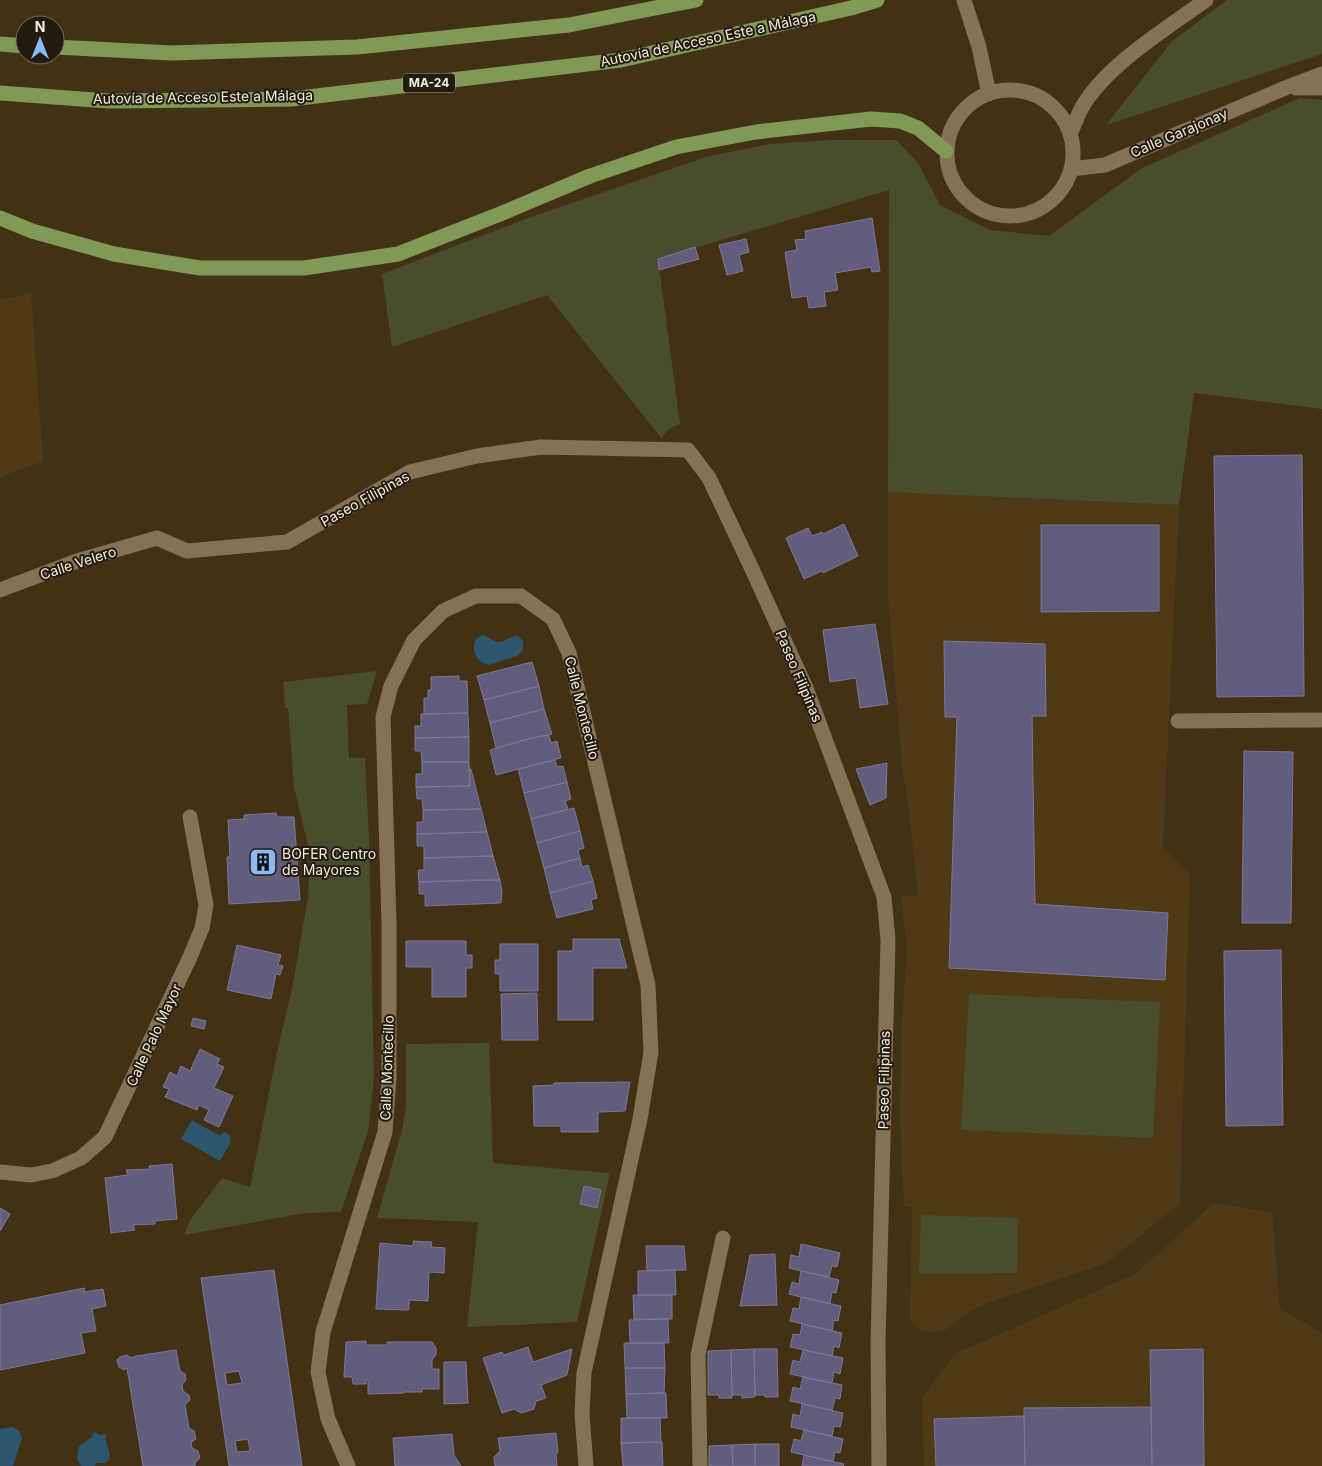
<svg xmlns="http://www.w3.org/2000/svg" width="1322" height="1466" font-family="Inter,sans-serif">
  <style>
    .built { fill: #4f3a16 }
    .green { fill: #494d2d; fill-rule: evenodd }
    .water { fill: #2c566d }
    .building { fill: #625d7c; stroke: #7c7797; fill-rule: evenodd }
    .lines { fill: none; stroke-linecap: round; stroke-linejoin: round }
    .service { stroke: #857255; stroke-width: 15 }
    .minor { stroke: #857255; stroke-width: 15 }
    .tertiary { stroke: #857255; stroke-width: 15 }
    .trunk { stroke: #809a55; stroke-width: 15 }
    .labels { text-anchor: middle; stroke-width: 4; stroke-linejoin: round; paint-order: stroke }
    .shield { fill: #221b0f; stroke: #b6ad9e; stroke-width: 1 }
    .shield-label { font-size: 12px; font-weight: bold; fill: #f6ecdb }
    .street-label { font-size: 14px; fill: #f6ecdb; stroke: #221b0f }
    .poi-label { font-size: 14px; fill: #f6ecdb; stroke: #221b0f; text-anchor: start }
  </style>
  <rect width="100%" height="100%" fill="#423115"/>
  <path class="built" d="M31 293 43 461 0 477V300Z
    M888 492 1179 505 1163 847 1190 874 1180 1203 1107 1263 987 1303 962 1316 947 1329 938 1332 925 1331 918 1329 912 1324 910 1317 912 1208 904 1206 900 1123 901 1037 907 947 901 895 918 896 909 810 902 767 888 597Z
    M1214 1203 1272 1212 1280 1309 1322 1333V1466H924L922 1398 955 1354 1135 1274Z"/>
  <path class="green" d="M1227 0H1322V54L1106 125 1172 41Z
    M1300 98 1322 100V409L1194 393 1179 505 888 492 889 190 658 259 680 424C672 427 665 430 662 439L547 295 392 347 382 274 528 218 709 156 770 144 831 140H896L918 163 940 205 990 230 1049 236 1142 168Z
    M377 671 367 704 347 705 349 758H365L369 837 374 1078 368 1131 341 1212 305 1213 184 1235 190 1220 222 1178 250 1187 277 1052 292 989 308 897 310 854 294 787 288 708H285L283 682Z
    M969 994 1160 1002 1153 1138 961 1130Z
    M489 1043 493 1163 610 1173 577 1322 467 1327 478 1222 377 1218 402 1130 406 1106V1044ZM584 1186 601 1190 597 1208 580 1204Z
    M921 1215 1018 1218 1017 1273 919 1274Z"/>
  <path class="water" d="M482 635C488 636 491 641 498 642 506 642 510 635 518 636L523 641V650L517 656 489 665C477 663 471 652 475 640Z
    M192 1120 220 1136 222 1133 225 1132 230 1136 231 1142 220 1161 181 1139Z
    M12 1427 19 1431 22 1438 13 1466H0V1429Z
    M94 1432 100 1435 106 1434C104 1444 112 1450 109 1460L105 1463H96L95 1466H81L77 1458 79 1446 92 1437Z"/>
  <path class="building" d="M872 218 880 271 872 272 871 267 835 273 838 290 824 292 826 306 809 308 807 296 792 298 785 252 797 250 795 240 806 239 805 231Z
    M746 239 749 252 739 255 743 271 727 275 719 245Z
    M695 247 699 259 659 270 658 259Z
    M1302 455 1304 696 1217 697 1214 456Z
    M844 524 858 556 823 573 822 571 804 579 786 538 808 528 812 536 822 532 823 534Z
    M1041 525H1159V611L1041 612Z
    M875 624 888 704 860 708 856 678 830 682 823 630Z
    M944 641 1045 644 1046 716H1032L1035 904 1168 913 1165 980 949 968 957 717H945Z
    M532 662 539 686 484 700 477 676Z
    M459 676V681H467L468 713 424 714V698H428V690H431V677Z
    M539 686 544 709 490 723 484 700Z
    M544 709 552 734 532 738 496 748 490 723Z
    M468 713 469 737 415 738V726H421V714Z
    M549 735 551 743 557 741 561 758 496 775 490 750 532 738Z
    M469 737V762H422L421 751H415V738Z
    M1244 751 1293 752 1291 923H1242Z
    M555 760 557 767 563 766 567 782 524 793 518 769Z
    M422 762H469L470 786 416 787V774H422Z
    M887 763 886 798 870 805 856 769Z
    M469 769H471L481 809 423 810 422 799H417L416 787 470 786Z
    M567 782 571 799 565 801 568 809 531 819 524 793Z
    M574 808 580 831 537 843 531 819Z
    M481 809 487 832 417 834V822H423V810Z
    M276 813 277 817H294L300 900 229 904 227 857H230L228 820 244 819V815Z
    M580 831 584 848 578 850 580 858 544 868 537 843Z
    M487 832 493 856 424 858V846H417V834Z
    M493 856 500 880 419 882 418 870H424V858Z
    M580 858 582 867 588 865 593 881 550 893 544 868Z
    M472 880H500L502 892 501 903 425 906V894H419V882Z
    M593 881 597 898 591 900 593 909 557 918 550 893Z
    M573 939H619L627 968H593V1020H558V951H573Z
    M406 941H466V955H472V968H466V997H432V967H406Z
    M500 944H538V991H500V974H495V960H500Z
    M237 945 281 955 278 965 283 966 280 975 276 974 271 999 227 990Z
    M1281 950 1283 1125 1226 1126 1224 951Z
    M537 993 538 1040H502L501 994Z
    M193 1018 206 1021 204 1029 191 1026Z
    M200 1049 220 1059 217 1064 224 1067 214 1088 233 1096 219 1127 204 1120 209 1110 199 1105 197 1110 165 1097 169 1089 163 1087 170 1072 177 1076 181 1066 190 1071Z
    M630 1082 625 1111 598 1112V1132H561V1126H534L533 1086 554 1085V1083Z
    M172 1164 177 1219 155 1221V1224L133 1225 135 1230 111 1233 105 1178 128 1175 126 1170 150 1169 149 1166Z
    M584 1186 601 1190 597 1208 580 1204Z
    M0 1208 10 1214 0 1231Z
    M413 1241 432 1242 431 1247 445 1248 444 1273 429 1272 428 1301 409 1300V1310L376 1309 380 1243 413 1246Z
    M801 1244 840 1253 837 1267 832 1266 829 1277 789 1268 791 1255 799 1257Z
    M646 1246H684L686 1270 647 1271Z
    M775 1254 777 1305 740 1306 750 1255Z
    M274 1270 302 1466H229L201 1278ZM239 1371 242 1383 227 1385 225 1373ZM248 1439 250 1451 237 1452 235 1441Z
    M675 1270 676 1295H638V1271Z
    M801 1271 839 1280 836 1293 832 1292 830 1304 789 1294 792 1282 799 1284Z
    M84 1288 85 1292 103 1289 106 1306 92 1309 96 1331 81 1333 85 1353 0 1370V1305Z
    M633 1295H672V1319H634Z
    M801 1297 841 1306 838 1321 834 1320 832 1331 790 1321 793 1308 799 1309Z
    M668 1319 669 1343H630L629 1320Z
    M802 1324 842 1333 839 1348 834 1346 832 1356 790 1347 793 1334 800 1335Z
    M366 1341V1345H387V1342H432L436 1348V1355L432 1360V1369H439V1389H422V1392H404V1393L368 1394V1380H366V1384H353L352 1377H344L346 1342Z
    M624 1343H664L665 1368H625Z
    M528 1347 533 1362 572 1349 567 1375 541 1385 546 1398 536 1401 534 1409 521 1413 514 1409 502 1413 483 1358 502 1352 504 1355Z
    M754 1349H777L778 1397H765V1395H755Z
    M754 1349 755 1397 742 1398V1395H732L731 1350Z
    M1203 1349 1204 1466H1152L1150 1350Z
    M176 1350 180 1371 185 1374 186 1380 182 1385 183 1391 189 1395 190 1400 185 1405 189 1428 194 1431 196 1439 191 1442 192 1448 198 1451 200 1458 195 1463V1466H143L127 1368 124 1370 119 1367 117 1360 120 1357 127 1355 131 1358 136 1356Z
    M731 1350 732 1398H719V1395H708V1351Z
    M803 1350 843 1358 840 1374 834 1372 832 1383 790 1374 793 1360 800 1362Z
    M444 1362H466L468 1403 444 1404Z
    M625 1368H665L664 1393 626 1394Z
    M803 1377 842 1385 840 1399 835 1398 832 1410 790 1401 793 1387 800 1389Z
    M666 1393 667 1418H627L626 1394Z
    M802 1404 843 1413 840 1427 834 1426 832 1436 791 1427 793 1414 800 1416Z
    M1151 1407 1152 1466H1025L1024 1408Z
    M1024 1416 1025 1466H936L934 1419Z
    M621 1418H660L661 1442 621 1443Z
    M804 1430 843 1439 840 1453 835 1452 833 1462 791 1452 794 1439 801 1441Z
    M556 1433 558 1453H556L557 1466H495L494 1457 500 1451 498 1438Z
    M452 1434 454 1455 461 1466H395L393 1438Z
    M662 1442 663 1466H623L621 1443Z
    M755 1444H779V1466H755Z
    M755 1444V1466H733L732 1445Z
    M732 1445 733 1466H709V1446Z
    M804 1455 844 1464 843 1466H802Z"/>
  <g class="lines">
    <path class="service" d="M1178 721 1322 720"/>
    <path class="minor" d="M1296 88H1322
      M1071 169 1105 165 1285 88 1322 74
      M0 590 77 561 157 538 187 551 287 542 410 472 477 456 541 447 688 450 709 478 752 569 806 688 884 897 888 940 878 1342 879 1466
      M0 1172 31 1175 52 1171 81 1158 105 1137 190 957 202 928 206 905 190 817
      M348 1466 328 1419 318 1372 323 1332 385 1132 389 1079V923L383 717 391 686 414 640 443 611 476 596H521L553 619 569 653 648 985 651 1052 640 1119 584 1373 582 1414 586 1466
      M700 1466 698 1355 723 1238"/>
    <path class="tertiary" d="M964 0 979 47 989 94
      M947 153a63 63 0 1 1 126 0a63 63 0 1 1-126 0Z
      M1070 134C1074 126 1077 117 1081 109 1105 66 1166 29 1206 0"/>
    <path class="trunk" d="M0 44 25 46
      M55 47 172 53 357 47 569 25 696 0
      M0 93 108 101 291 99 621 60 851 8 877 0
      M0 218 32 231 114 254 200 268H304L398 254 500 214 590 176 676 147 756 132 871 119 900 121 918 128 946 151"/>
  </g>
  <defs>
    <g id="building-square" transform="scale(1.4375)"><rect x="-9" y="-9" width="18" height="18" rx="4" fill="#88bafc" stroke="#221b0f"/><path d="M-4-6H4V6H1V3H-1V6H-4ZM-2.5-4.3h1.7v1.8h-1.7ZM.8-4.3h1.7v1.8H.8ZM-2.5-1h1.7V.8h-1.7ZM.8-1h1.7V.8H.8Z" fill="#111"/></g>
  </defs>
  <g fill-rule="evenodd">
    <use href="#building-square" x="263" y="862"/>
  </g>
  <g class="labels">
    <rect class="shield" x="403" y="73.5" width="52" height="19" rx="4"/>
    <g class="shield-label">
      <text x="429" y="87">MA-24</text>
    </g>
    <g class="street-label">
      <text transform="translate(708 39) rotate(-12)" y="5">Autovía de Acceso Este a Málaga</text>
      <text transform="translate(203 97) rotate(-1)" y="5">Autovía de Acceso Este a Málaga</text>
      <text transform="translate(1179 133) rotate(-23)" y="5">Calle Garajonay</text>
      <text transform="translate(365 499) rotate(-29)" y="5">Paseo Filipinas</text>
      <text transform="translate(78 563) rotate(-18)" y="5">Calle Velero</text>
      <text transform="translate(799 676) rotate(67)" y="5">Paseo Filipinas</text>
      <text transform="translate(582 708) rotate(76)" y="5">Calle Montecillo</text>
      <text transform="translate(154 1035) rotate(-65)" y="5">Calle Palo Mayor</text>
      <text transform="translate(387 1068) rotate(-88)" y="5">Calle Montecillo</text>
      <text transform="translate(884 1080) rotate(-89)" y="5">Paseo Filipinas</text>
    </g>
    <g class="poi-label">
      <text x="282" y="859">BOFER Centro<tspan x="282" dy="16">de Mayores</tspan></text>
    </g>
  </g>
  <g transform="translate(40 40)"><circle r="24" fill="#221b0f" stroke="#776f61"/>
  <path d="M0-4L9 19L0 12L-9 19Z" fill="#88bafc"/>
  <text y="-8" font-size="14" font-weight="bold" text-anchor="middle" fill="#f6ecdb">N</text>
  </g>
</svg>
